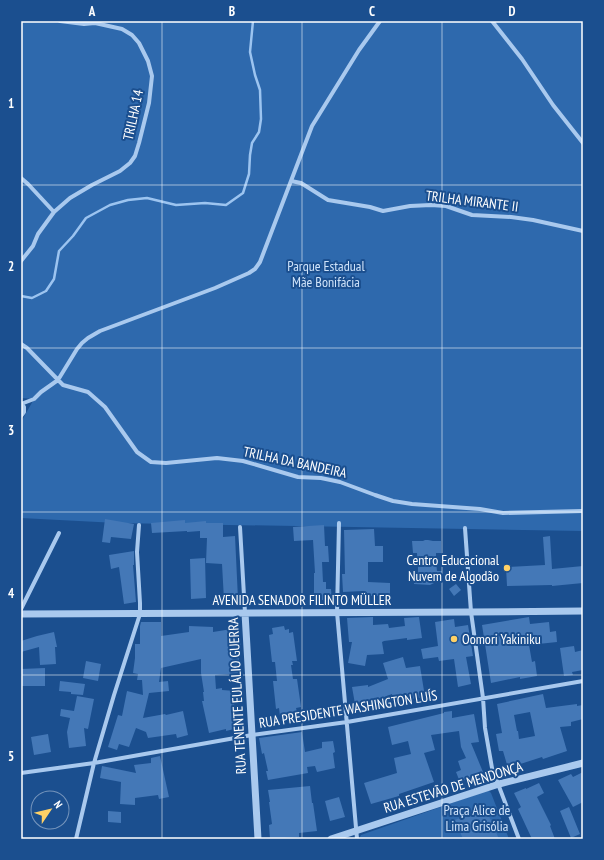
<svg xmlns="http://www.w3.org/2000/svg" width="604" height="860" font-family="'PT Sans Narrow',sans-serif">
  <style>
    .green { fill: #2e69ad }
    .lines { fill: none; stroke-linecap: round; stroke-linejoin: round }
    .stream { stroke: #9cc4f0; stroke-width: 2.5 }
    .building { fill: #4478b7; fill-rule: evenodd }
    .minor { stroke: #a9c9ee; stroke-width: 4 }
    .tertiary { stroke: #a9c9ee; stroke-width: 7 }
    .grid { fill: none; stroke: #fff; stroke-width: 1; stroke-opacity: 0.55 }
    .poi-dot { fill: #ffd166; stroke: #1b4f8f; stroke-width: 1.5 }
    .labels { text-anchor: middle; stroke-width: 4; stroke-linejoin: round; paint-order: stroke }
    .street-label { font-size: 14px; fill: #fff; stroke: #1b4f8f }
    .park-label { font-size: 14px; fill: #cfe3fa; stroke: #1b4f8f }
    .poi-label { font-size: 14px; fill: #fff; stroke: #1b4f8f; text-anchor: end }
    .neatline { fill: none; stroke: #fff; stroke-width: 1.5 }
    .grid-label { font-size: 13px; text-anchor: middle; font-weight: bold; fill: #fff }
  </style>
  <rect width="100%" height="100%" fill="#1b4f8f"/>
  <path class="green" d="M21 21H583V531L117 523 21 518V422L34 399 21 398Z
    M486 791H489L491 793 509 839H359L361 835Z"/>
  <g class="lines">
    <path class="stream" d="M21 296 32 298 46 291 54 279 59 251 73 236 86 218 110 205 128 200 147 198 176 205 205 203 226 205 243 193 249 174 250 155 252 143 259 132 261 119 260 90 255 75 250 52 253 21"/>
  </g>
  <path class="building" d="M105 519 134 524 131 539 111 537 110 543 102 542Z
    M185 520V523L206 521V523H223V537L235 536 238 599 224 600 222 564 206 563 207 538H200V531L187 532V531L152 533 151 523Z
    M324 525 325 546H328L329 562H322L323 582H326V589H331L332 600H314V573H315L313 540 294 541 293 527Z
    M374 529 375 546H383V562H368V582L390 583V596H363V591L343 592 342 574H345L344 530Z
    M550 536 552 569 583 566V583L552 586V585L507 586 506 567 545 565 543 537Z
    M425 540H428L433 541H441V553H436V562L437 571H442V583H434L430 585 414 584 413 572H418V568L417 553H413L412 541H423Z
    M134 551V565H133L136 602 124 604 119 567 111 569 109 555Z
    M205 558 206 598 191 599 190 559Z
    M456 584 461 590 454 596 449 589Z
    M373 617V625L388 624 389 628 405 626 404 618 419 617 422 638 407 640V638L384 641 382 642 384 654 367 655 365 666 348 663 352 642H349L347 618Z
    M529 617 530 624 549 622 550 632 556 631 557 642 529 645 532 662 535 661 537 676 520 679V677L491 683 482 625Z
    M454 619 455 627 468 625 473 656 466 657 471 684 458 687 454 659 439 661 438 657 423 659 421 649 438 646 435 622Z
    M141 622H161V636L189 632V626L213 627V632L238 628 241 645 238 646 240 673 215 675 216 689 222 688V690L235 691 234 703 238 728 226 731V729L209 733 202 701H204L203 692H204L201 673V659L161 668 159 682 168 681 169 691 149 693 143 718 165 714 166 715 183 711 188 735 177 738 176 734 148 738 146 732 136 728 129 747 119 744 117 750 108 747 118 715 122 716 127 691 143 695 142 680H137L138 674 133 673 135 658V644H140V626Z
    M284 626 285 630 289 629V633L293 632 297 661H292L293 665H291L293 679H297L301 707 296 708 297 712H291V714L280 716 279 708 276 709 273 681H277L275 662H272L269 635 273 634 272 628Z
    M54 632 57 647H55L56 664 40 665 39 647 21 652V641L37 636Z
    M574 646 575 652 583 650V670L572 672 573 675 564 676 560 648Z
    M403 657 406 668 420 666 425 697 411 699 410 695 393 699 392 694 371 702 355 704 352 687 368 685V687L388 679 383 663Z
    M86 661 101 664 98 681 83 678Z
    M45 668V686H21V669Z
    M60 681 85 684 83 695 71 694V692L59 691Z
    M543 694 546 708 577 704V706L583 705V719L571 722V726L560 727 567 751 543 759 542 757 508 768 503 751H499L496 734 502 733 497 704ZM530 712 535 736 519 739 518 731H517L514 715Z
    M77 696 94 699 88 729 84 728 86 746 69 748 67 732 70 718 60 716 61 709 74 711Z
    M452 711V718L474 714 479 742 471 743 483 772 460 782 456 772 461 770 458 761 466 758 461 747 459 731 431 735 435 750 424 753 434 782 399 794V796L371 804 364 783 397 773 394 758 411 754 408 741 392 745 388 727 444 713V712Z
    M302 732 305 752 322 748V742L333 741 335 752 333 753 335 768 317 772 315 766 307 767 308 773 268 780 266 771H268L264 753 262 754 259 738Z
    M48 734 51 752 34 755 31 737Z
    M160 756 169 797 159 799 158 795 135 798V805L120 804 121 782 100 778 102 766 136 773 134 765 151 763V758Z
    M583 772V802L573 807 558 780 571 774 573 777Z
    M539 783 544 793 537 797 551 825 550 826 555 839H532L518 809 521 807 514 793 526 788V789Z
    M310 786 312 803H313L317 831 299 833V837L270 839 269 825 272 824 269 802H270L268 790Z
    M339 797 345 817 330 821 325 801Z
    M485 807 499 839H463L455 820Z
    M569 807 580 834 571 838 560 811Z
    M108 811 121 812V823L108 822Z"/>
  <g class="lines">
    <path class="minor" d="M492 21 522 59 553 105 583 143
      M21 178 28 184 54 212
      M291 181 301 183 328 200 370 207 383 211 410 206 431 205 446 206 472 215 511 217 533 220 583 231
      M21 261 33 246 38 234 54 212 70 198 92 185 120 171 130 163 135 156 139 143 149 103 152 76 148 61 139 43 132 35 122 29 95 23 84 24 60 21
      M21 344 27 348 63 385 88 392 105 407 137 452 151 462 166 463 217 458 243 461 298 477 321 478 340 482 375 495 393 501 412 504 480 509 503 513 583 511
      M21 404 34 399 41 392 58 380 77 349 82 343 88 338 100 331 215 288 249 273 255 269 260 262 312 126 359 50 380 21
      M21 404 24 407V412L21 416
      M339 523 337 612 357 839
      M240 527 245 613
      M465 528 471 612 483 698 485 728 492 768 519 839
      M21 609 59 533
      M21 773 94 763 252 735 347 722 583 681
      M76 839 94 763 114 695 140 614V603L137 552 139 525"/>
    <path class="tertiary" d="M245 613 258 839
      M21 614 471 612 583 611
      M331 839 499 784 583 763"/>
  </g>
  <path class="grid" d="M162 21V839M302 21V839M442 21V839M21 185H583M21 348H583M21 512H583M21 675H583"/>
  <g class="poi-dot">
    <circle cx="507" cy="568" r="4"/>
    <circle cx="454" cy="639" r="4"/>
  </g>
  <g class="labels">
    <g class="street-label">
      <text transform="translate(133 115) rotate(-78)" y="5">TRILHA 14</text>
      <text transform="translate(472 201) rotate(7)" y="5">TRILHA MIRANTE II</text>
      <text transform="translate(295 462) rotate(12)" y="5">TRILHA DA BANDEIRA</text>
      <text x="302" y="605">AVENIDA SENADOR FILINTO MÜLLER</text>
      <text transform="translate(237 696) rotate(-93)" y="5">RUA TENENTE EULÁLIO GUERRA</text>
      <text transform="translate(348 709) rotate(-9)" y="5">RUA PRESIDENTE WASHINGTON LUÍS</text>
      <text transform="translate(453 787) rotate(-17)" y="5">RUA ESTEVÃO DE MENDONÇA</text>
    </g>
    <g class="park-label">
      <text x="326" y="271">Parque Estadual<tspan x="326" dy="16">Mãe Bonifácia</tspan></text>
      <text x="477" y="815">Praça Alice de<tspan x="477" dy="16">Lima Grisólia</tspan></text>
    </g>
    <g class="poi-label">
      <text x="499" y="565">Centro Educacional<tspan x="499" dy="16">Nuvem de Algodão</tspan></text>
      <text x="462" y="644" text-anchor="start">Oomori Yakiniku</text>
    </g>
  </g>
  <rect width="604" height="860" fill="none" stroke="#1b4f8f" stroke-width="44"/>
  <g transform="translate(50 810) rotate(55)"><circle r="19" fill="#1b4f8f" stroke="#7695bc"/>
  <path d="M0-3L7 15L0 10L-7 15Z" fill="#ffd166"/>
  <text y="-6" font-size="11" font-weight="bold" text-anchor="middle" fill="#ffffff">N</text>
  </g>
  <rect x="22" y="22" width="560" height="816" class="neatline"/>
  <g class="grid-label">
    <text x="92" y="16">A</text>
    <text x="232" y="16">B</text>
    <text x="372" y="16">C</text>
    <text x="512" y="16">D</text>
    <text x="11" y="108">1</text>
    <text x="11" y="271">2</text>
    <text x="11" y="435">3</text>
    <text x="11" y="598">4</text>
    <text x="11" y="761">5</text>
  </g>
</svg>
